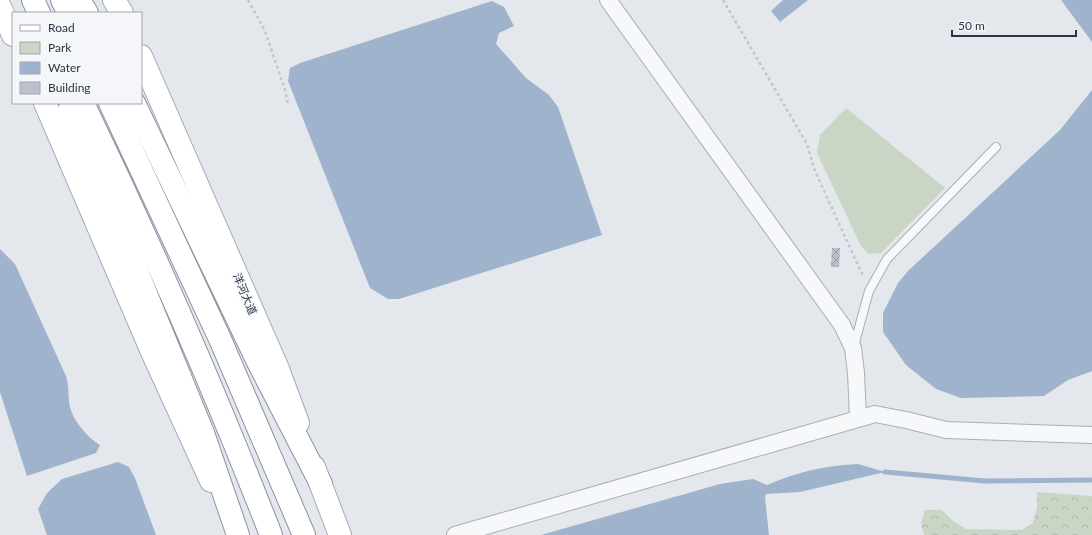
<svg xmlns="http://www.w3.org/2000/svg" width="1092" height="535" font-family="Lato,'Noto Sans SC',sans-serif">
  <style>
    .green { fill: #c9d6c5 }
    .forest { fill: url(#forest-crowns) }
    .water { fill: #9fb4cc }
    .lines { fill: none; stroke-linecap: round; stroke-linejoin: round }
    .stream { stroke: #9fb4cc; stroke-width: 5 }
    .building { fill: url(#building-cross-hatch) }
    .lane-casing { stroke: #a9aeb7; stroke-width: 10 }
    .street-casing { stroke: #a9aeb7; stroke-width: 18 }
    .primary-casing { stroke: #a3abb8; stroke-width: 24 }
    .highway-casing { stroke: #8b94a3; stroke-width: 24 }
    .path { stroke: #c2c5cb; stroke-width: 2.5; stroke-dasharray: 3 3; stroke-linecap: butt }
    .lane { stroke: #f7f8fa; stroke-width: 8 }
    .street { stroke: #f7f8fa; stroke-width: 16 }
    .primary { stroke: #fff; stroke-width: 22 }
    .highway { stroke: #fff; stroke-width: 22 }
    .labels { text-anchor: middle; stroke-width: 3; stroke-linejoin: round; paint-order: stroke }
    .street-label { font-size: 11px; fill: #2b3445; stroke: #f4f6f9 }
  </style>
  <defs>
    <pattern id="forest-crowns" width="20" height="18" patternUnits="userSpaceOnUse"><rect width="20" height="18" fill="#c9d6c5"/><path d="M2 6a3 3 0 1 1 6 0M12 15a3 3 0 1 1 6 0" fill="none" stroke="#adb8ab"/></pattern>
    <pattern id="building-cross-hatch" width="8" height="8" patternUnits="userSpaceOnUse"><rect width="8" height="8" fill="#bbc0ca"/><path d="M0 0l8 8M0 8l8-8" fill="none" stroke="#989da6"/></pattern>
  </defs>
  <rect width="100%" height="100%" fill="#e4e7ec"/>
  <path class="green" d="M846 108 945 188 881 253 869 254 861 246 817 153 820 135Z"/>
  <path class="forest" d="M1037 492 1092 496V535H924L921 523 925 510H942L953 521 966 529 1022 530 1033 523 1037 507Z"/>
  <path class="water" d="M783 0H808L780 22 771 11Z
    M1061 0H1092V42Z
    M492 1 504 7 514 26 499 33 496 44 526 78 549 95 558 107 602 235 399 299H388L370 288 288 81 290 68 300 63Z
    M1092 90V371L1068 380 1044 396 961 398 936 389 906 365 883 332V313L898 283 908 271 1060 130Z
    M0 249 15 264 66 376C69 385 68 392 69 401 70 418 87 437 100 445L96 453 27 476 0 392Z
    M118 462 129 467 135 478 156 535H47L38 509 47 493 62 479Z
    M858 464 885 472 800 492 766 494 765 498 769 535H541L720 484 753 479 767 485C796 472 827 465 858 464Z"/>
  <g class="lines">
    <path class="stream" d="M885 472 985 481 1092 480"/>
  </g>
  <path class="building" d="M832 248H840L839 267H831Z"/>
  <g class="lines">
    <g class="lane-casing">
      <path id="lane" d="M854 346 869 291 887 259 996 147"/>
    </g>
    <g class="street-casing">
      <path id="street" d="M608 0 842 325 853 348 856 373 858 418
        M455 535 875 414 906 420 946 430 1092 435"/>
    </g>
    <g class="primary-casing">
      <path id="primary" d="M114 0 122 13
        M0 7 13 35
        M141 56 278 369 298 423
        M45 103 152 352 211 481
        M314 467 340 535"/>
    </g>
    <g class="highway-casing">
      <path id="highway" d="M33 0 39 13
        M62 0 69 13
        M79 0 87 13
        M83 103C151 244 214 389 271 535
        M110 103 220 339 304 535
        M134 103 258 362 321 484
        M70 108 203 433 238 535"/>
    </g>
    <path class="path" d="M248 0 265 31 285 90 288 105
      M723 0 807 144 815 171 863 276"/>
    <use href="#lane" class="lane"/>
    <use href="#street" class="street"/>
    <use href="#primary" class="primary"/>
    <use href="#highway" class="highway"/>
  </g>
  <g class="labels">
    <g class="street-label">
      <text transform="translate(245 294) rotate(67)" y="4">洋河大道</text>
    </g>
  </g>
  <rect x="12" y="12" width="130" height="92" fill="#f4f6f9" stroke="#a4a8b1"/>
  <rect x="20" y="25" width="20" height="6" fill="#ffffff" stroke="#a4a8b1"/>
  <text x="48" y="32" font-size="12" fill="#2b3445">Road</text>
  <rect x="20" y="42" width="20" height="12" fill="#c9d6c5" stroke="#a4a8b1"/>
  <text x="48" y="52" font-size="12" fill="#2b3445">Park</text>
  <rect x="20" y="62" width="20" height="12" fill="#9fb4cc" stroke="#a4a8b1"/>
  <text x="48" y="72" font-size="12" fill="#2b3445">Water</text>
  <rect x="20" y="82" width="20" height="12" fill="#bbc0ca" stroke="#a4a8b1"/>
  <text x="48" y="92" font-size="12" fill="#2b3445">Building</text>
  <path d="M952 30v6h124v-6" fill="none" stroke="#2b3445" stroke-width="2"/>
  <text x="958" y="30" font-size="12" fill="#2b3445" stroke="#f4f6f9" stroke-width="3" paint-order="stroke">50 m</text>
</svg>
